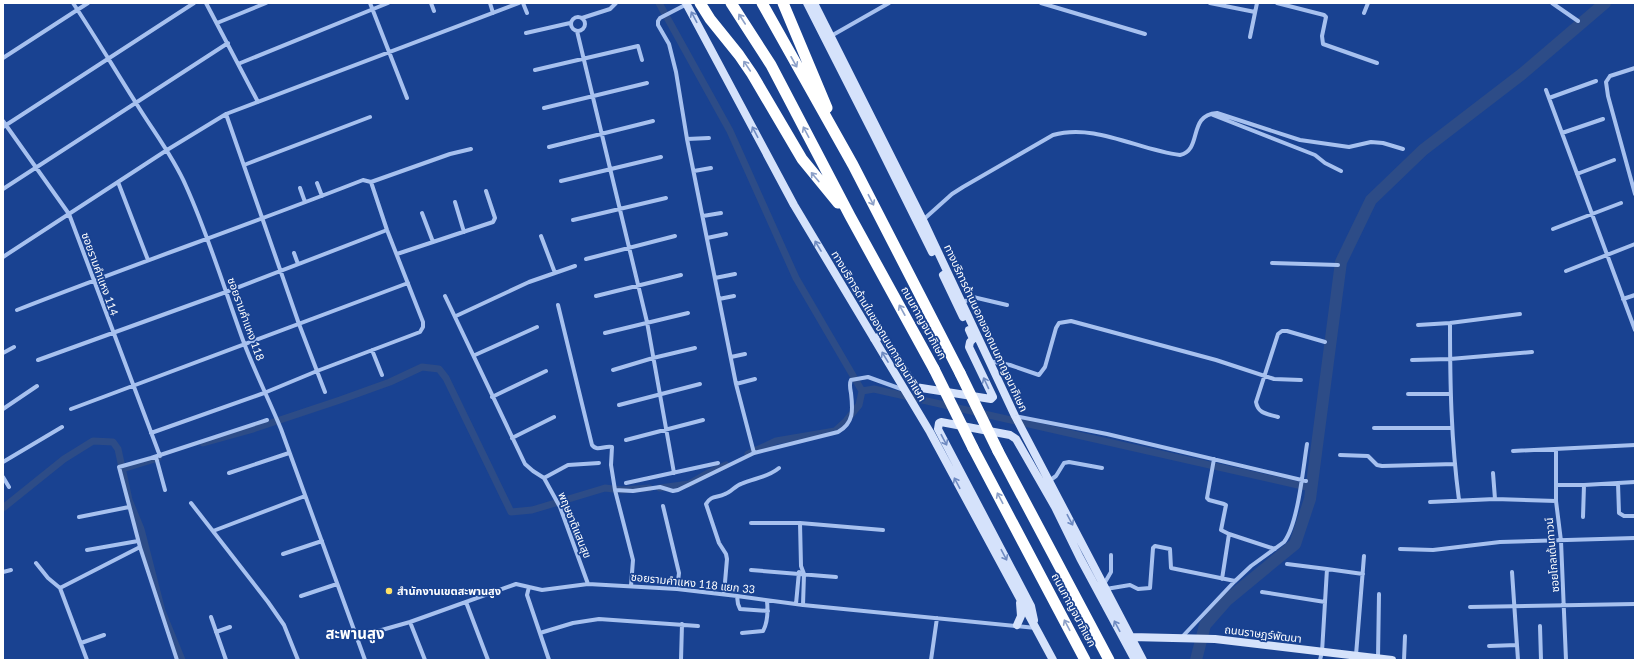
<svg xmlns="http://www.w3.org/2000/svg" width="1638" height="663" font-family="Lato,'Noto Sans Thai',sans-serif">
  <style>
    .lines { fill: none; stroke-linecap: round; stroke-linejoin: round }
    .canal { stroke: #2d4c87; stroke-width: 7 }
    .river { stroke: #2d4c87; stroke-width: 12 }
    .street { stroke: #a7c1ef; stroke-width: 4 }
    .secondary { stroke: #d5e2fb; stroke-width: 8 }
    .highway { stroke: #fff; stroke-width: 11 }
    .highway-bridge { stroke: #fff; stroke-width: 11 }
    .oneway { stroke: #6e8ac1 }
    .oneway2 { stroke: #8ca0c8 }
    .poi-dot { fill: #ffe166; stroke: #194291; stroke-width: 1.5 }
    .labels { text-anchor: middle; stroke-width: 3.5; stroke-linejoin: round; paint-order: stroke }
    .street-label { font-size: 11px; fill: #fff; stroke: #194291 }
    .poi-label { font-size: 11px; font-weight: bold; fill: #fff; stroke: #194291; text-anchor: start }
    .district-label { font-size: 15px; font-weight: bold; fill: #fff; stroke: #194291 }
  </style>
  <rect width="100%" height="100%" fill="#194291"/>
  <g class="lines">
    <path class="canal" d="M659 3 730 131 796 278 862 391
      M203 443 250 430 340 400 390 382 422 367 439 369 446 378 511 512 532 510 605 488 622 490 649 488
      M748 454 776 441 835 431 846 421 859 405 862 391 874 389 1311 488
      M122 469 158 458
      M660 488 689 484 708 473 726 465
      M3 508 64 459 93 441 113 442 118 449 129 500 141 529 162 611 182 660"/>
    <path class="river" d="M1196 660 1205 625 1227 600 1295 544 1310 499 1341 262 1371 200 1423 150 1522 74 1605 3"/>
    <path class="street" d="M73 3C95 36 115 70 136 103 153 131 173 156 186 186 209 237 225 291 244 343 255 372 269 400 281 429L365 660
      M206 3 258 102
      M370 3 407 98
      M431 3 434 11
      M490 3 493 13
      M523 3 527 13
      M1041 3 1145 34
      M1210 3 1255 12
      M1277 3 1324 15 1326 17 1322 36 1323 44 1377 63
      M1552 3 1578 21
      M687 4 660 18 658 21V25L669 44 676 72 687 139 736 384 754 453
      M1364 13 1368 3
      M571 24a7 7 0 1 1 14 0a7 7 0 1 1-14 0Z
      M582 18 610 9 616 3
      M217 23 266 3
      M577 31 647 322 674 473
      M526 33 570 23
      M831 36 889 3
      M1250 37 1257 3
      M3 58 88 3
      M238 64 388 3
      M1635 68 1610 76 1606 82 1608 96 1635 194
      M535 70 638 46 642 60
      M1546 90 1635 330
      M1549 98 1596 81
      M544 108 647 83
      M226 114 299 324 325 392
      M1213 115 1315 155 1325 163 1341 171
      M3 121 69 214 160 456
      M3 127 194 3
      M1562 133 1603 119
      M687 139 709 138
      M549 147 653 121
      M244 165 370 117
      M694 171 711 168
      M1577 174 1614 160
      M561 181 661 157
      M118 182 148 260
      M371 182 450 154 471 149
      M317 183 322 196
      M300 188 305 202
      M3 189 228 43
      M455 202 464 232
      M422 213 433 242
      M703 216 721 213
      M573 220 666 198
      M923 220 952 194 963 187 1053 135C1095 123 1138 150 1180 155 1203 150 1187 115 1217 113L1300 140 1349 147 1371 142 1383 143 1403 149
      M1553 229 1621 203
      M541 236 555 273
      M707 238 726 234
      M294 253 298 264
      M397 254 493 222 495 218 486 191
      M3 257 167 150 226 114 519 3
      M586 259 675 236
      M1272 263 1338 265
      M1566 271 1635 244
      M715 278 735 274
      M445 296 525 464 533 471 544 478 560 507 588 584
      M596 296 681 275
      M719 299 734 296
      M1623 299 1635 295
      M962 303 973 297 1007 305
      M558 305 592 445C597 452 605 445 612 447L611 465 615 490 633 560 631 586
      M17 310C132 265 248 225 363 180L371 182 387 230 423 322V327L420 332 317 371 264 393 151 433
      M456 316 529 282 575 266
      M1450 323C1450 383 1451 440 1459 500
      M1418 325 1450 323 1520 314
      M605 333 688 313
      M372 350 382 375
      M3 353 14 347
      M475 355 537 327
      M731 357 745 354
      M38 360 226 292 387 230
      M1412 360 1450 359 1532 352
      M989 361 1010 365 1039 375 1045 367 1056 328 1059 323 1071 321 1216 360 1274 379 1301 380
      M613 370 653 358 695 348
      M736 384 755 379
      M1408 394H1450
      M492 397 546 371
      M619 405 700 384
      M3 409 37 386
      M71 409 408 283
      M1015 416 1107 434 1306 481
      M1278 417C1268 414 1258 414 1256 402L1278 334 1282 331H1287L1325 342
      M1374 428H1452
      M512 438 554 417
      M626 440 703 420
      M1556 449V501L1561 541 1566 660
      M1513 451 1635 445
      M1340 455 1368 456 1377 465 1382 466 1455 464
      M156 457 165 490
      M1214 459 1207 498 1209 500 1224 504 1226 505 1221 530 1229 534 1275 549
      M3 462 62 427
      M229 473 289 453
      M1493 473 1495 499
      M3 477 9 487
      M544 478 568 465 599 463
      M1049 481 1056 476 1064 463 1069 462 1102 468
      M626 483 718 463
      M1618 483 1619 513 1624 516H1635
      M1556 485H1584L1635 482
      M615 490 633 491 660 487 673 491 678 490 754 453 838 432C854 423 853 410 851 393 850 388 849 384 851 380L868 377 904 390
      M1430 502 1495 499 1556 501
      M191 503 268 602 284 625 298 660
      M663 506 679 573 677 589
      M79 517 129 507
      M1583 517 1584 485
      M751 523H800L883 530
      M800 523 801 566 804 574 803 605
      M213 531 305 496
      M1400 549 1433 550 1500 542 1635 538
      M87 550 138 541
      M283 554 322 541
      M36 563 48 578 60 588 140 547
      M1287 564 1327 569 1322 652 1320 660
      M1327 569 1363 574
      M751 570 836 577
      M3 572 11 570
      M1512 572 1518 660
      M1222 579 1229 534
      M1104 584 1111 572V555
      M529 587 527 595 549 660
      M60 588 87 660
      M1106 589 1130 585 1138 589 1150 588 1153 548 1155 546 1170 549 1171 568 1235 581
      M1262 592 1325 602
      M724 594 727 559 726 554 719 543 706 504C711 495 717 498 725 494 731 492 735 486 741 484 754 478 767 478 779 468
      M301 596 337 584
      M737 596 738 604 740 609 768 611
      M466 602 488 660
      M796 604 799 572
      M1470 607 1635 604
      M211 617 226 660
      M410 622 425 660
      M1540 626 1541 660
      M216 632 230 627
      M540 633 573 623 599 619 698 626
      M742 633 763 631C768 622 768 611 767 601
      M357 637 410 622 516 584 542 590 588 584 677 589 737 596 803 605 1036 628
      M1182 637 1234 582 1251 566 1284 542C1298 524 1303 469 1307 444
      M81 643 104 635
      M1489 646 1517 645
      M1356 655 1364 556
      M1378 658 1379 594
      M177 660 140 547 119 467 151 458 267 420
      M681 660 682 624
      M931 660 937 618
      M1404 660 1405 636"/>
    <path class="secondary" d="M686 3 794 205 930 432 1053 660
      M807 3 874 135 932 252
      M814 3 923 220 1015 416 1143 660
      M943 275 963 317
      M874 339 881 336 884 337 915 387 991 399 993 397 969 347 970 342 973 339 969 330
      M1034 620 1031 606 938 429 939 423 941 422 1010 435 1016 439 1055 507 1080 558 1135 660
      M1017 625 1021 616 1020 603
      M1131 637 1215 639 1392 660"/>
    <path class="highway" d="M700 3 710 19 739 55 752 74 802 159 838 203
      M731 3 771 65 850 216 934 369
      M762 3 853 165 960 373
      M783 3 827 108
      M973 448 1085 660
      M998 451 1109 660"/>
    <path class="highway-bridge" d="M934 369 973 448
      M960 373 998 451"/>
  </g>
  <defs><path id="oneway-shaft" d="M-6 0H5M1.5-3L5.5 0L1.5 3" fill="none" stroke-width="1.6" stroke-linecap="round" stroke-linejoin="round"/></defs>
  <g class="oneway">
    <use href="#oneway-shaft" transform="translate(694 17) rotate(-118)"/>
    <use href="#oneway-shaft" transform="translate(755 132) rotate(-118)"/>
    <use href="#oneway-shaft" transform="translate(818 246) rotate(-121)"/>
    <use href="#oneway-shaft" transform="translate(885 357) rotate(-121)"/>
    <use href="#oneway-shaft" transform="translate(986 383) rotate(-115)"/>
    <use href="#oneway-shaft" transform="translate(944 440) rotate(62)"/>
    <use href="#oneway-shaft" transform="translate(957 483) rotate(-118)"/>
    <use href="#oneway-shaft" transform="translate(1070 520) rotate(62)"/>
    <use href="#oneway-shaft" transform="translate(1004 555) rotate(62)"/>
    <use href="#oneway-shaft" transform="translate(1117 626) rotate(-118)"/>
  </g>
  <g class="oneway2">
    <use href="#oneway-shaft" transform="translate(742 19) rotate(-123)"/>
    <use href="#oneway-shaft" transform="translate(794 62) rotate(61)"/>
    <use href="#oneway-shaft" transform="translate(747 66) rotate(-124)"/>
    <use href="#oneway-shaft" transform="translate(806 132) rotate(-118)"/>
    <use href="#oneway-shaft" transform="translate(815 177) rotate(-130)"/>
    <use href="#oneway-shaft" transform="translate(871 200) rotate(63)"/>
    <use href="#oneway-shaft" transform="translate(902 310) rotate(-119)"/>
    <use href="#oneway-shaft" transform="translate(1000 498) rotate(-118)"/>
    <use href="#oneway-shaft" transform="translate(1067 625) rotate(-118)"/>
  </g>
  <circle class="poi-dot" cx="389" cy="591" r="4"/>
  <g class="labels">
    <g class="street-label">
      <text transform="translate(100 274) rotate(70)" y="4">ซอยรามคำแหง 114</text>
      <text transform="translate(246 319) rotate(70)" y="4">ซอยรามคำแหง 118</text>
      <text transform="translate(924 323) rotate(61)" y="4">ถนนกาญจนาภิเษก</text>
      <text transform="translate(879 326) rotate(59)" y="4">ทางบริการด้านในของถนนกาญจนาภิเษก</text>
      <text transform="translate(986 328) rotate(65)" y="4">ทางบริการด้านนอกของถนนกาญจนาภิเษก</text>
      <text transform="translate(575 525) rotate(68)" y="4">พฤษชาติแสนสุข</text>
      <text transform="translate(1552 555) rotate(-95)" y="4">ซอยโกลเด้นทาวน์</text>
      <text transform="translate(693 583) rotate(6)" y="4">ซอยรามคำแหง 118 แยก 33</text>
      <text transform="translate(1074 610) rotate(62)" y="4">ถนนกาญจนาภิเษก</text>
      <text transform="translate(1263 634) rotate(7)" y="4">ถนนราษฏร์พัฒนา</text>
    </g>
    <g class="poi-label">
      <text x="397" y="595">สำนักงานเขตสะพานสูง</text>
    </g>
    <g class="district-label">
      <text x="355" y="639">สะพานสูง</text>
    </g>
  </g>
  <rect width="1638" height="663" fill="none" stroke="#ffffff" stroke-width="8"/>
</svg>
